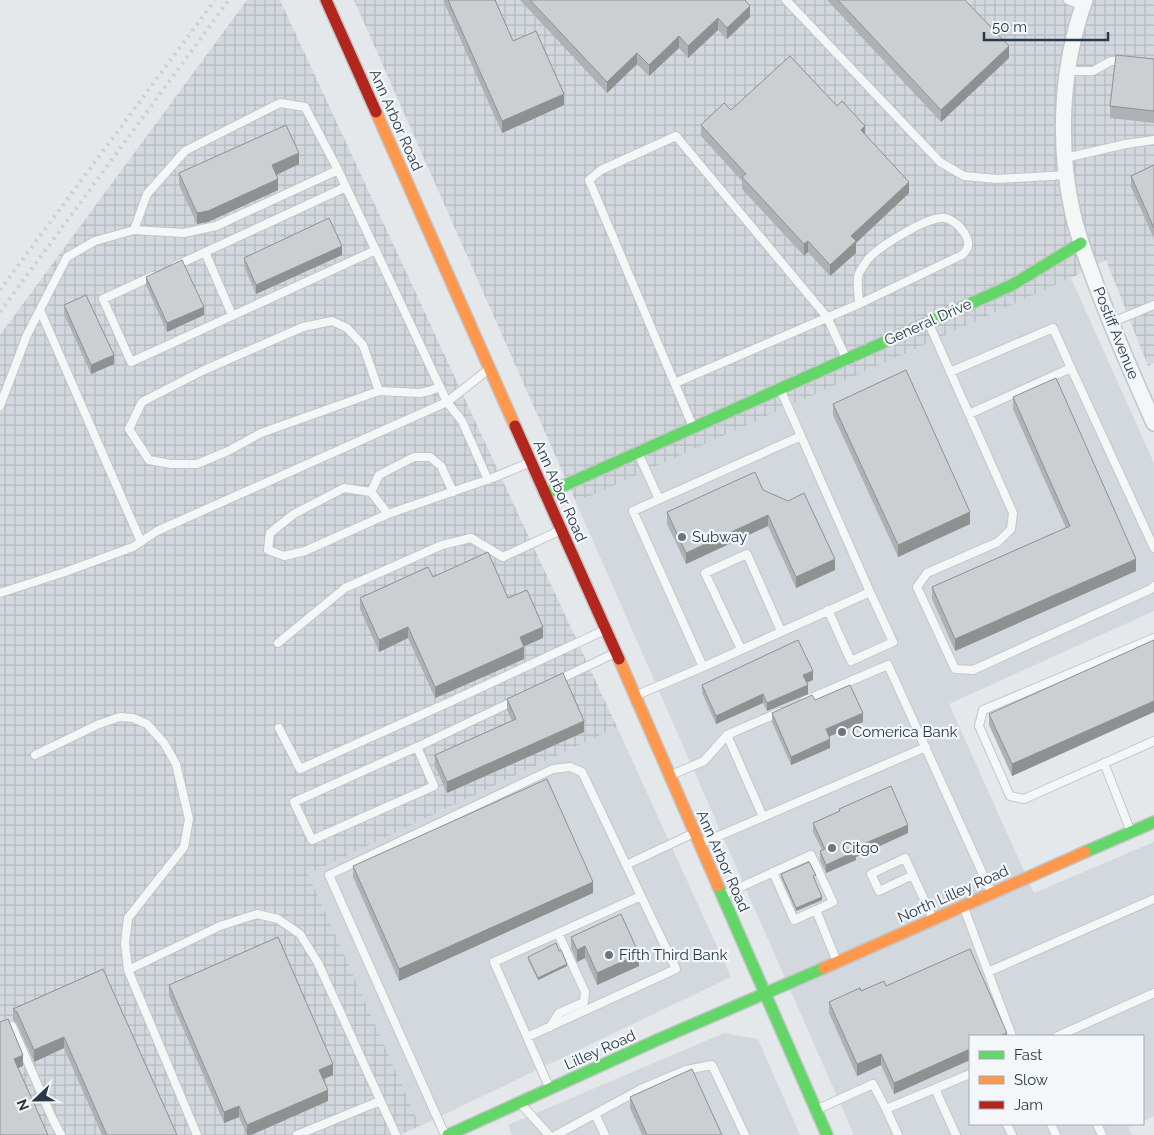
<svg xmlns="http://www.w3.org/2000/svg" width="1154" height="1135" font-family="Raleway,sans-serif">
  <style>
    .built { fill: #d3d8de }
    .industrial { fill: url(#industrial-grid) }
    .lines { fill: none; stroke-linecap: round; stroke-linejoin: round }
    .lane-casing { stroke: #c3c6c8; stroke-width: 10 }
    .street-casing { stroke: #c3c6c8; stroke-width: 18 }
    .fast-casing { stroke: #c3c6c8; stroke-width: 14 }
    .slow-casing { stroke: #c3c6c8; stroke-width: 14 }
    .jam-casing { stroke: #c3c6c8; stroke-width: 14 }
    .lane { stroke: #f4f6f7; stroke-width: 8 }
    .street { stroke: #f4f6f7; stroke-width: 15 }
    .fast { stroke: #63d668; stroke-width: 11 }
    .slow { stroke: #ff974d; stroke-width: 11 }
    .jam { stroke: #b3261e; stroke-width: 11 }
    .rail { stroke: #cdd0d2; stroke-width: 4; stroke-dasharray: 2.5 5; stroke-linecap: butt }
    .wall { fill: #afb2b4 }
    .shaded-wall { fill: #8e9192 }
    .building { fill: #cbcfd1; stroke: #8e9192 }
    .poi-dot { fill: #6b7680; stroke: #f3f7f9; stroke-width: 2 }
    .labels { text-anchor: middle; stroke-width: 4.5; stroke-linejoin: round; paint-order: stroke }
    .street-label { font-size: 15px; fill: #293947; stroke: #f3f7f9 }
    .poi-label { font-size: 15px; fill: #293947; stroke: #f3f7f9; text-anchor: start }
  </style>
  <defs>
    <pattern id="industrial-grid" width="8" height="8" patternUnits="userSpaceOnUse" patternTransform="scale(1.25)"><rect width="8" height="8" fill="#d3d8de"/><path d="M0 4h8M4 0v8" fill="none" stroke="#b5bac0"/></pattern>
  </defs>
  <rect width="100%" height="100%" fill="#e5e8ea"/>
  <path class="built" d="M1071 278 1154 463V611L949 704 1034 893 1154 842V1116L1143 1121V1036H970V1124H1136L1128 1127 1132 1135H854L575 500Z
    M617 727 731 977 420 1126 307 874Z
    M724 1033 758 1039 800 1135H512L508 1125Z"/>
  <path class="industrial" d="M247 0H280L617 727 308 874 420 1126 400 1135H0V335Z
    M354 0H1154V363L1148 366 1106 260 1071 278 588 497 575 500Z"/>
  <g class="lines">
    <g class="lane-casing">
      <path id="lane" d="M786 0 940 162 964 176 997 179 1066 175
        M1068 0 1083 6
        M1068 71H1093L1111 61 1125 60
        M1065 158 1126 144 1154 140
        M134 230 147 194 185 151 280 103 305 107 338 170 447 402 462 421 488 480
        M205 252 232 315
        M175 266 346 187
        M153 276 103 299 131 362 376 250
        M40 310 141 542
        M1110 323 1154 305
        M929 324 1013 513 1011 529 998 542 927 573 917 587 955 669 973 670 1151 589 1154 586
        M950 372 1053 328 1071 368
        M675 383 859 304 962 255C964 253 966 251 967 249 973 237 953 216 941 218 924 219 882 245 870 257 866 261 862 268 859 273 856 281 859 295 859 304
        M379 391 363 345 347 328 332 321 303 327 202 371 142 402 129 429 149 460 171 464H197L228 451 261 433 379 391 420 393 429 391 440 387
        M0 406 27 335 67 257 95 241 134 230 184 233 216 226 338 170
        M969 414 1071 368 1154 548
        M693 427 589 180 601 170 676 136 827 317 846 358
        M638 453 659 499
        M371 492 379 475 414 457H430L441 466 453 492
        M388 514 371 492 344 488 294 514 270 533 268 550 284 556 305 551 388 514 495 477 531 462
        M0 593 65 572 133 547 157 531 447 402 489 369
        M828 610 851 661 893 642 870 592
        M1154 638 983 710 979 726 1010 796 1024 799 1154 741
        M278 643 345 588 442 545 471 538 503 557 561 530
        M741 649 705 573 747 554 781 631
        M703 667 870 592 801 436
        M556 681 615 653
        M637 695 703 667 633 511 801 436 780 389
        M804 701 888 665 991 892
        M279 728 300 769 452 701 605 630
        M727 735 763 817
        M417 747 294 802 312 840 434 786 417 747 516 700
        M35 755 99 724 120 717 133 718 147 724 164 743 176 764 189 819 184 847 128 918 125 943 128 970 197 1135
        M1104 763 1131 832
        M671 775 704 761 727 735 780 712
        M700 844 926 747
        M626 865 694 833
        M773 872 794 920 816 910
        M913 875 879 891 871 874 905 858 933 919
        M723 895 811 855 833 902 816 910 837 962
        M964 908 1012 1036
        M128 970 220 926 257 914 278 919 300 934 318 963 396 1135
        M988 972 1154 899
        M12 1026 53 1120 61 1135
        M550 1027 559 1013 584 1002 585 992 558 933
        M1058 1036 1154 993
        M527 1037 676 969 641 896 494 962 549 1087
        M935 1089 956 1135
        M520 1103 549 1135
        M818 1109 873 1084 886 1109
        M595 1114 605 1135
        M1007 1124 1012 1135
        M1051 1124 1056 1135
        M1097 1124 1102 1135
        M297 1135 380 1101
        M445 1135 329 875 553 769 570 767 582 772 641 896
        M556 1135 641 1089 686 1070 712 1065 745 1135
        M898 1135 886 1109 970 1074"/>
    </g>
    <g class="street-casing">
      <path id="street" d="M1085 0C1061 67 1057 144 1073 214 1078 237 1087 260 1095 282 1113 330 1133 376 1154 423"/>
    </g>
    <g class="fast-casing">
      <path id="fast" d="M545 494 1012 285 1081 243
        M1085 852 1154 822
        M718 886 827 1135
        M448 1135 657 1040 824 968"/>
    </g>
    <g class="slow-casing">
      <path id="slow" d="M376 112 515 426
        M619 659 718 886
        M824 968 1085 852"/>
    </g>
    <g class="jam-casing">
      <path id="jam" d="M326 0 376 112
        M515 426 619 659"/>
    </g>
    <use href="#lane" class="lane"/>
    <use href="#street" class="street"/>
    <use href="#fast" class="fast"/>
    <use href="#slow" class="slow"/>
    <use href="#jam" class="jam"/>
    <path class="rail" d="M0 290 215 0
      M0 312 229 0"/>
  </g>
  <path class="wall" d="M443 0H495L513 41 564 105 502 133Z
    M520 0H745L750 17 727 39 718 30 688 58 679 48 649 76 637 64 607 93Z
    M827 0H965L1009 58 941 122Z
    M1154 59V123L1110 118V106Z
    M837 106 865 134 909 193 856 243V253L830 276 808 252 804 256 742 189V181L701 136V125L731 110Z
    M299 164 276 175 278 190 208 222 197 224 179 185V173Z
    M1154 165V239L1131 187V176Z
    M342 255 256 294 244 266V258Z
    M146 277 204 315 167 332 146 285Z
    M64 305 114 364 91 374 64 314Z
    M1013 397 1136 571 955 651 932 599V587L1066 528 1013 409Z
    M833 404 970 524 898 557 833 415Z
    M763 490 835 570 796 588 768 526 686 564 667 524V512Z
    M433 577 508 598 543 638 524 646V659L435 698 408 638 379 652 360 609V598Z
    M1154 640V712L1012 776 989 725V714Z
    M813 680 807 682 808 694 767 711 763 703 716 724 702 693V685Z
    M507 699 584 732 447 793 435 766V755L512 721 507 710Z
    M815 700 863 722 829 736 830 748 791 765 772 722V713Z
    M839 809 908 833 856 857V860L826 873 820 860V851L822 850 813 832V823L839 811Z
    M353 866 593 893 399 981 353 877Z
    M781 874 816 878 814 879 822 900 796 911 781 877Z
    M571 937 639 966 597 985 585 958 577 962 571 948Z
    M528 957 567 966 538 980 528 960Z
    M103 969 177 1135H102L64 1048 34 1062 17 1024 13 1020V1009Z
    M169 985 333 1075 324 1079 328 1101 251 1135H247L239 1117 224 1123 169 996Z
    M886 986 1007 1036H970V1060L894 1094 881 1065 857 1076 829 1013V1002L861 991Z
    M630 1097 722 1135H642L630 1108Z"/>
  <path class="shaded-wall" d="M750 6V17L727 39V28Z
    M718 18V30L688 58V46Z
    M679 36V48L649 76V65Z
    M1009 46V58L941 122V110Z
    M637 53V64L607 93V82Z
    M564 94V105L502 133V121Z
    M865 126V137L861 130Z
    M299 153V164L272 177V165Z
    M278 179V190L208 222 197 224V213Z
    M909 182V193L856 243V253L830 276V265L851 236Z
    M808 241V252L804 256V244Z
    M342 246V255L256 294V285Z
    M204 307V315L167 332V323Z
    M114 355V364L91 374V365Z
    M970 512V524L898 557V545Z
    M768 515V526L686 564V553Z
    M835 559V570L796 588V577Z
    M1136 559V571L955 651V639Z
    M408 627V638L379 652V640Z
    M543 627V638L520 648V637Z
    M524 647V659L435 698V687Z
    M813 671V680L803 684V675Z
    M808 685V694L767 711V703Z
    M763 694V703L716 724V716Z
    M1154 701V712L1012 776V764Z
    M863 713V722L826 738V729Z
    M584 721V732L447 793V782Z
    M830 739V748L791 765V757Z
    M908 825V833L856 857V860L826 873V865L854 848Z
    M593 882V893L399 981V969Z
    M822 897V900L796 911V908Z
    M585 946V958L577 962V950Z
    M639 954V966L597 985V973Z
    M567 964V966L538 980V978Z
    M1007 1033V1036H999Z
    M64 1037V1048L34 1062V1050Z
    M970 1049V1060L894 1094V1083Z
    M881 1054V1065L857 1076V1064Z
    M23 1055V1066L14 1070V1059Z
    M333 1064V1075L319 1081V1070Z
    M328 1090V1101L251 1135H247V1125Z
    M239 1106V1117L224 1123V1112Z"/>
  <path class="building" d="M448 0H495L513 41 536 31 564 94 502 121Z
    M530 0H745L750 6 727 28 718 18 688 46 679 36 649 65 637 53 607 82Z
    M838 0H965L1009 46 941 110Z
    M1116 55 1154 59V111L1110 106Z
    M790 56 837 106 842 101 865 126 861 130 909 182 851 236 856 241 830 265 808 241 804 244 742 177 746 174 701 125 724 103 731 110Z
    M286 125 299 153 272 165 278 179 208 211 197 213 179 173Z
    M1154 165V228L1131 176Z
    M329 218 342 246 256 285 244 258Z
    M182 260 204 307 167 323 146 277Z
    M86 295 114 355 91 365 64 305Z
    M906 370 970 512 898 545 833 404Z
    M1056 378 1136 559 955 639 932 587 1070 526 1013 397Z
    M755 472 763 490 788 501 804 493 835 559 796 577 768 515 686 553 667 512Z
    M488 552 508 598 527 590 543 627 520 637 524 647 435 687 408 627 379 640 360 598 428 567 433 577Z
    M798 640 813 671 803 675 808 685 767 703 763 694 716 716 702 685Z
    M1154 640V701L1012 764 989 714Z
    M563 673 584 721 447 782 435 755 516 719 507 699Z
    M850 685 863 713 826 729 830 739 791 757 772 713 812 695 815 700Z
    M547 779 593 882 399 969 353 866Z
    M891 786 908 825 854 848 856 851 826 865 820 851 825 849 813 823 840 811 839 809Z
    M809 862 816 875 813 876 822 897 796 908 781 874Z
    M621 914 639 954 597 973 585 946 577 950 571 937Z
    M278 937 333 1064 319 1070 328 1090 247 1125 239 1106 224 1112 169 985Z
    M556 943 559 951 561 950 567 964 538 978 528 957Z
    M970 949 1007 1033 999 1036H970V1049L894 1083 881 1054 857 1064 829 1002 860 988 861 991 884 981 886 986Z
    M103 969 177 1135H107L64 1037 34 1050 17 1012 13 1009Z
    M8 1019 23 1055 14 1059 48 1135H0V1022Z
    M692 1069 722 1135H647L630 1097Z"/>
  <g class="poi-dot">
    <circle cx="682" cy="537" r="5"/>
    <circle cx="842" cy="732" r="5"/>
    <circle cx="832" cy="848" r="5"/>
    <circle cx="609" cy="955" r="5"/>
  </g>
  <g class="labels">
    <g class="street-label">
      <text transform="translate(396 120) rotate(66)" y="5">Ann Arbor Road</text>
      <text transform="translate(928 322) rotate(-24)" y="5">General Drive</text>
      <text transform="translate(1116 333) rotate(68)" y="5">Postiff Avenue</text>
      <text transform="translate(560 491) rotate(66)" y="5">Ann Arbor Road</text>
      <text transform="translate(723 861) rotate(66)" y="5">Ann Arbor Road</text>
      <text transform="translate(953 894) rotate(-24)" y="5">North Lilley Road</text>
      <text transform="translate(600 1050) rotate(-24)" y="5">Lilley Road</text>
    </g>
    <g class="poi-label">
      <text x="692" y="542">Subway</text>
      <text x="852" y="737">Comerica Bank</text>
      <text x="842" y="853">Citgo</text>
      <text x="619" y="960">Fifth Third Bank</text>
    </g>
  </g>
  <rect x="969" y="1035" width="175" height="90" fill="#f3f7f9" stroke="#a2abb2"/>
  <rect x="979" y="1051" width="25" height="8" fill="#63d668" stroke="#a2abb2"/>
  <text x="1014" y="1060" font-size="15" fill="#293947">Fast</text>
  <rect x="979" y="1076" width="25" height="8" fill="#ff974d" stroke="#a2abb2"/>
  <text x="1014" y="1085" font-size="15" fill="#293947">Slow</text>
  <rect x="979" y="1101" width="25" height="8" fill="#b3261e" stroke="#a2abb2"/>
  <text x="1014" y="1110" font-size="15" fill="#293947">Jam</text>
  <g transform="translate(35 1100) rotate(248)" stroke="#f3f7f9" stroke-width="4" paint-order="stroke">
  <path d="M0-4L9 19L0 12L-9 19Z" fill="#293947"/>
  <text y="-8" font-size="14" font-weight="bold" text-anchor="middle" fill="#293947">N</text>
  </g>
  <path d="M984 32v8h124v-8" fill="none" stroke="#293947" stroke-width="2.5"/>
  <text x="992" y="32" font-size="15" fill="#293947" stroke="#f3f7f9" stroke-width="4" paint-order="stroke">50 m</text>
</svg>
